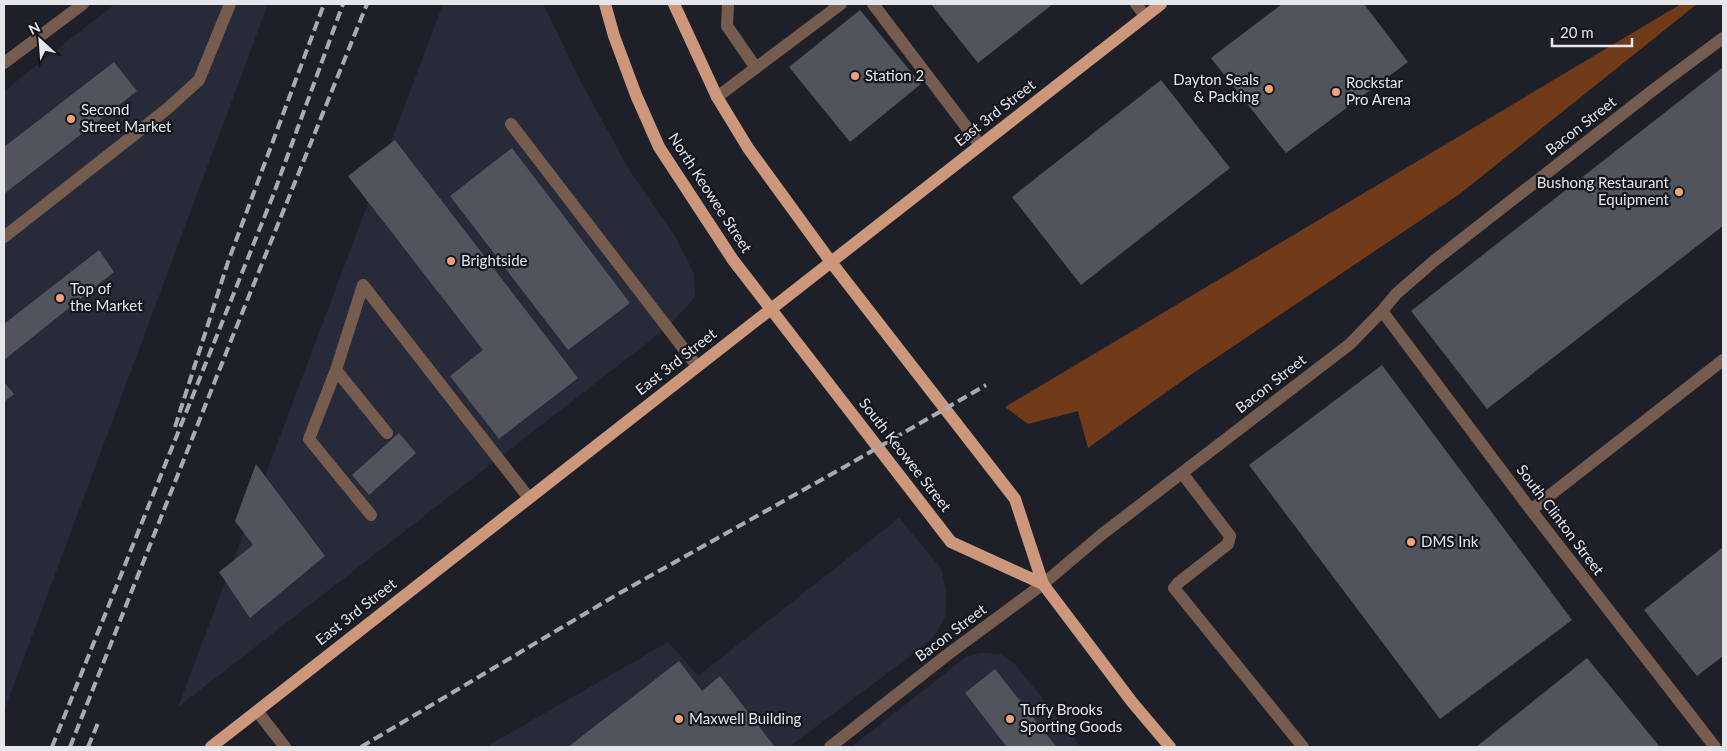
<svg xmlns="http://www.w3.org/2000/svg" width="1727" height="751" font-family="Lato,sans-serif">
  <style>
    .built { fill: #272a38 }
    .forest { fill: #713b19 }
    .building { fill: #51545d }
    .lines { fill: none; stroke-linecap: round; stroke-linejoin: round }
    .minor { stroke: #765c4e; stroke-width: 12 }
    .major { stroke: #cc977a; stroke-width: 12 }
    .rail { stroke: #a9abb2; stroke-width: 4; stroke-dasharray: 10 5; stroke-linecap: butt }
    .poi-dot { fill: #efa377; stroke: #15171f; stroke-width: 2 }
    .labels { text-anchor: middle; stroke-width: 4.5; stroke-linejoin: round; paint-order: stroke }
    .poi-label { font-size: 15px; fill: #e4e6ec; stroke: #15171f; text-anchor: start }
    .street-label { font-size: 15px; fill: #e4e6ec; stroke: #15171f }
  </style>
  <rect width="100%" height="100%" fill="#1e2029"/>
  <path class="built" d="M115 4H268L4 711V91Z
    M443 4H543L581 82 628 168 676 238 694 273 695 297 669 326 178 707Z
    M899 518 941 568 946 590V614L938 631 926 644 789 747H486L668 642 698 676Z
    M981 653 1000 654 1015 664 1081 747H851L966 657Z"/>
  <path class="forest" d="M1681 4H1697L1461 193 1189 376 1088 448 1078 411 1028 424 1005 407Z"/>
  <path class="building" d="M931 4H1053L978 63Z
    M1282 4H1364L1408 62 1286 153 1211 58Z
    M860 10 921 84 850 142 789 67Z
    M114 62 137 91 4 194V147Z
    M1723 67V226L1487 409 1411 311Z
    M1161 80 1230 168 1081 285 1012 197Z
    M395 140 578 378 499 439 450 376 483 350 348 176Z
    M512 148 630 303 568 350 450 196Z
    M99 250 114 272 4 360V324Z
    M1382 365 1572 620 1440 719 1249 465Z
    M4 382 14 394 4 402Z
    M399 433 416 453 369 495 352 475Z
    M256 464 325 556 250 618 219 572 253 545 235 521Z
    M1723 547V656L1697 676 1644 610Z
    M1587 658 1660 747H1476Z
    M679 661 702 691 720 676 775 747H568Z
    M995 669 1055 745 1057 747H1007L965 693Z"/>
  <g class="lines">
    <path class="minor" d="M728 4 727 26 756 68
      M873 4 980 145
      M1136 4 1145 16
      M4 63 83 4
      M717 97 841 4
      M511 124 697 366
      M4 237 167 109 199 80 230 4
      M1382 311 1531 510 1715 747
      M336 370 387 433
      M1182 473 1230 536 1228 544 1178 583 1174 588 1303 747
      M1531 510 1723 360
      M371 515 309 439 336 370 363 285 529 498
      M257 711 285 747
      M830 747 947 655 1043 584 1101 535 1350 344 1382 311 1396 294 1434 261 1657 87 1723 38"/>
    <path class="major" d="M605 4 614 36 636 95 659 147 733 260 951 542 1043 584
      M674 4 717 97 748 148 831 262 1015 499 1043 584 1132 702 1170 747
      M211 747 1161 4"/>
    <path class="rail" d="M175 427 228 262 324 4
      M52 747 274 193 343 4
      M70 747 232 338 367 4
      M88 747 98 723
      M361 747 618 594 846 466 986 385"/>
  </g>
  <g class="poi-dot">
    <circle cx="855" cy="76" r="5"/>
    <circle cx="1269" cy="89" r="5"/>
    <circle cx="1336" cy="92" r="5"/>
    <circle cx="71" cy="119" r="5"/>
    <circle cx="1679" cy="192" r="5"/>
    <circle cx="451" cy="261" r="5"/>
    <circle cx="60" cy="298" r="5"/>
    <circle cx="1411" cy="542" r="5"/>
    <circle cx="679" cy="719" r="5"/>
    <circle cx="1010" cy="719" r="5"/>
  </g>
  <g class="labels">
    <g class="poi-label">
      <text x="865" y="81">Station 2</text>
      <text x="1259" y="85" text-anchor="end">Dayton Seals<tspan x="1259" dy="17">&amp; Packing</tspan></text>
      <text x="1346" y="88">Rockstar<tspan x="1346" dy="17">Pro Arena</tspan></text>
      <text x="81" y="115">Second<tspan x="81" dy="17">Street Market</tspan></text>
      <text x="1669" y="188" text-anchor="end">Bushong Restaurant<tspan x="1669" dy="17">Equipment</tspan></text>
      <text x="461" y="266">Brightside</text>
      <text x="70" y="294">Top of<tspan x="70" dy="17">the Market</tspan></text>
      <text x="1421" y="547">DMS Ink</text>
      <text x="1020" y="715">Tuffy Brooks<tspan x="1020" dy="17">Sporting Goods</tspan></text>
      <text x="689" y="724">Maxwell Building</text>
    </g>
    <g class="street-label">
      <text transform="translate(995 113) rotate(-38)" y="5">East 3rd Street</text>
      <text transform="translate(1581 126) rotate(-38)" y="5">Bacon Street</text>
      <text transform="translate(710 193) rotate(57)" y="5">North Keowee Street</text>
      <text transform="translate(676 362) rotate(-38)" y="5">East 3rd Street</text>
      <text transform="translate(1271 384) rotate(-38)" y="5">Bacon Street</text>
      <text transform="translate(905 455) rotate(52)" y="5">South Keowee Street</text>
      <text transform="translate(1560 520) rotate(53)" y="5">South Clinton Street</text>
      <text transform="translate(356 612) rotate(-38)" y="5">East 3rd Street</text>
      <text transform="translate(951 633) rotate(-37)" y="5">Bacon Street</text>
    </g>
  </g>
  <rect width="1727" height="751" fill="none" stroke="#e4e6ec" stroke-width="10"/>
  <g transform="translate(40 40) rotate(334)" stroke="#15171f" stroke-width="4" paint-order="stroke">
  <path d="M0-4L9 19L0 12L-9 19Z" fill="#e4e6ec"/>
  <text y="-8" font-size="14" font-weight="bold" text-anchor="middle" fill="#e4e6ec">N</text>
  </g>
  <path d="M1552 38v8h80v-8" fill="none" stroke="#e4e6ec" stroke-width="2.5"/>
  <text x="1560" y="38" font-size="15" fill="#e4e6ec" stroke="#15171f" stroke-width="4" paint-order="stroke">20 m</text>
</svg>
